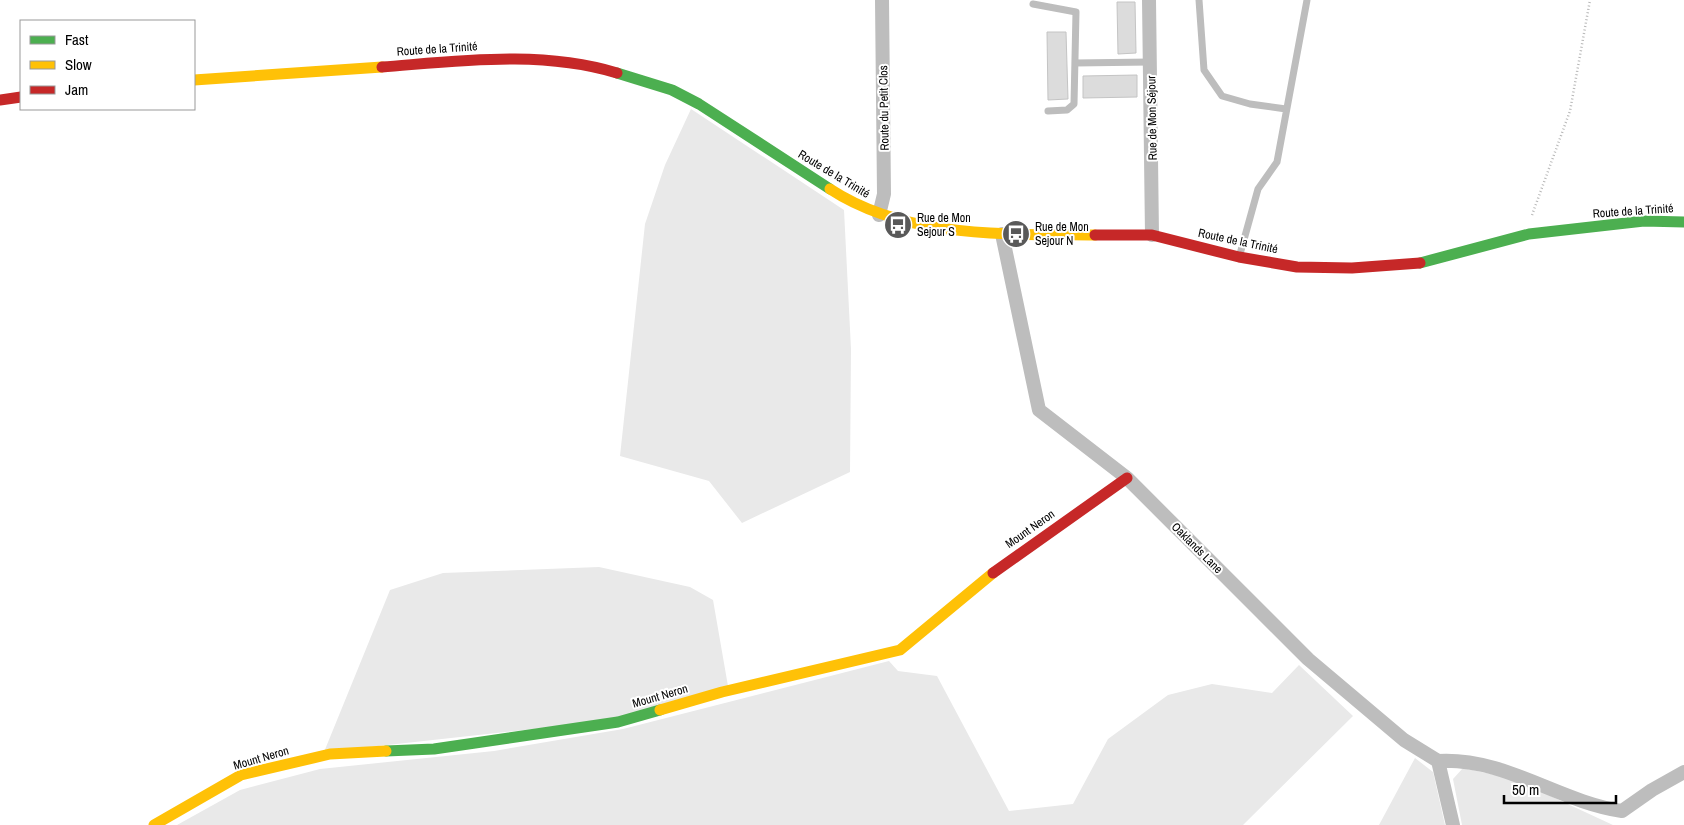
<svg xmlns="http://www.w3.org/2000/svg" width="1684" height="825" font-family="'Archivo Narrow',sans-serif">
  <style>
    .green { fill: #e9e9e9 }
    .building { fill: #dcdcdc; stroke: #c4c4c4 }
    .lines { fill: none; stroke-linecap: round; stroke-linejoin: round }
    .path { stroke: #b8b8b8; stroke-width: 2.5; stroke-dasharray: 1 2.5; stroke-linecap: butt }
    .lane { stroke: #bdbdbd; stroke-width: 7 }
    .street { stroke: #bdbdbd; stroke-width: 14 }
    .fast { stroke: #4caf50; stroke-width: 11 }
    .slow { stroke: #ffc107; stroke-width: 11 }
    .jam { stroke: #c62828; stroke-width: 11 }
    .labels { text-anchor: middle; stroke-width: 4; stroke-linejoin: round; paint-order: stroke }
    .street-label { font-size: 12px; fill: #000; stroke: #fff }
    .poi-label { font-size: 12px; fill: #000; stroke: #fff; text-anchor: start }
  </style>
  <rect width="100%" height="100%" fill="#fff"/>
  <path class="green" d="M691 109 844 210 851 349 850 472 742 523 709 481 620 456 645 224 665 165Z
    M599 567 690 587 713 600 728 686 616 720 324 752 390 590 443 573Z
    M889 661 898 671 937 676 1009 811 1073 804 1108 739 1168 695 1212 684 1272 693 1299 665 1353 716 1243 825H177L240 790 320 769 494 751 623 729Z
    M1415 758 1433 772 1445 825H1379Z
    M1463 768 1514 779 1613 825H1462L1453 779Z"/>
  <path class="building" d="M1117 2H1135L1136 53 1118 54Z
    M1047 32H1066L1068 99 1048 100Z
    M1137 75V97L1083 98V76Z"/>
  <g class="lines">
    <path class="path" d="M1532 215 1570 111 1590 0"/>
    <path class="lane" d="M1199 0 1204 70 1222 96 1250 104 1286 109
      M1033 4 1076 12 1074 104 1067 110 1048 111
      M1075 63 1150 62
      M1240 254 1258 189 1277 162 1307 0"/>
    <path class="street" d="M1149 0 1152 235
      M879 215 884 194 882 0
      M1002 234 1039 410 1127 478 1308 659 1404 740 1438 761 1453 825
      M1438 761C1505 757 1559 802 1622 811L1652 790 1684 772"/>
    <path class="fast" d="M617 73 672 90 699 104 830 189
      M1420 263 1529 234 1644 221 1684 222
      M386 751 434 749 618 722 660 710"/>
    <path class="slow" d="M194 80 382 67
      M830 189C906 239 1008 234 1095 235
      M660 710 722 692 900 650 993 573
      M154 825 241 775 330 754 386 751"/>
    <path class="jam" d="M382 67C460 61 541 50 617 73
      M0 100 21 97
      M1095 235H1152L1239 257 1297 267 1352 268 1420 263
      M993 573 1127 478"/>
  </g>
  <defs>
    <g id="bus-disc" transform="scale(1.4375)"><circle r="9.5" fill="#595959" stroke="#fff"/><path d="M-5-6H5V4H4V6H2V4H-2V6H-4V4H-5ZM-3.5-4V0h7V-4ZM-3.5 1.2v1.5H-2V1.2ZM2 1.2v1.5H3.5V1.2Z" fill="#fff"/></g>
  </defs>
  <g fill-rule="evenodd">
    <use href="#bus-disc" x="898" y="225"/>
    <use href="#bus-disc" x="1016" y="234"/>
  </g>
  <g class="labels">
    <g class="street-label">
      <text transform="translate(437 49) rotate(-4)" y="4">Route de la Trinité</text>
      <text transform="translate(884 108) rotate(-91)" y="4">Route du Petit Clos</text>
      <text transform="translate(1152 118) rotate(-91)" y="4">Rue de Mon Séjour</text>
      <text transform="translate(834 174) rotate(31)" y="4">Route de la Trinité</text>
      <text transform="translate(1633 211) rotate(-4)" y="4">Route de la Trinité</text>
      <text transform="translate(1238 241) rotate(12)" y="4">Route de la Trinité</text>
      <text transform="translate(1030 529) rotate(-35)" y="4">Mount Neron</text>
      <text transform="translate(1197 548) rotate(45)" y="4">Oaklands Lane</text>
      <text transform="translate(660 696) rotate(-16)" y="4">Mount Neron</text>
      <text transform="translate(261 758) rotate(-16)" y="4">Mount Neron</text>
    </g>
    <g class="poi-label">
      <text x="917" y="222">Rue de Mon<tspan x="917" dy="14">Sejour S</tspan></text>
      <text x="1035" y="231">Rue de Mon<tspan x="1035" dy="14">Sejour N</tspan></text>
    </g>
  </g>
  <rect x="20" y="20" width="175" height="90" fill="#ffffff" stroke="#999999"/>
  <rect x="30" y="36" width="25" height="8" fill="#4caf50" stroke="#999999"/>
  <text x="65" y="45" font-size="15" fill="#000000">Fast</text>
  <rect x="30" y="61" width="25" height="8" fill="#ffc107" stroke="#999999"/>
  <text x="65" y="70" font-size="15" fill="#000000">Slow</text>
  <rect x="30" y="86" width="25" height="8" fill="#c62828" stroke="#999999"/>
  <text x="65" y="95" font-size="15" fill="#000000">Jam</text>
  <path d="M1504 795v8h112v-8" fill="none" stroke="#000000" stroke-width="2.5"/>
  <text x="1512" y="795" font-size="15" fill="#000000" stroke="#ffffff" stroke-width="4" paint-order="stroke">50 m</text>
</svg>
